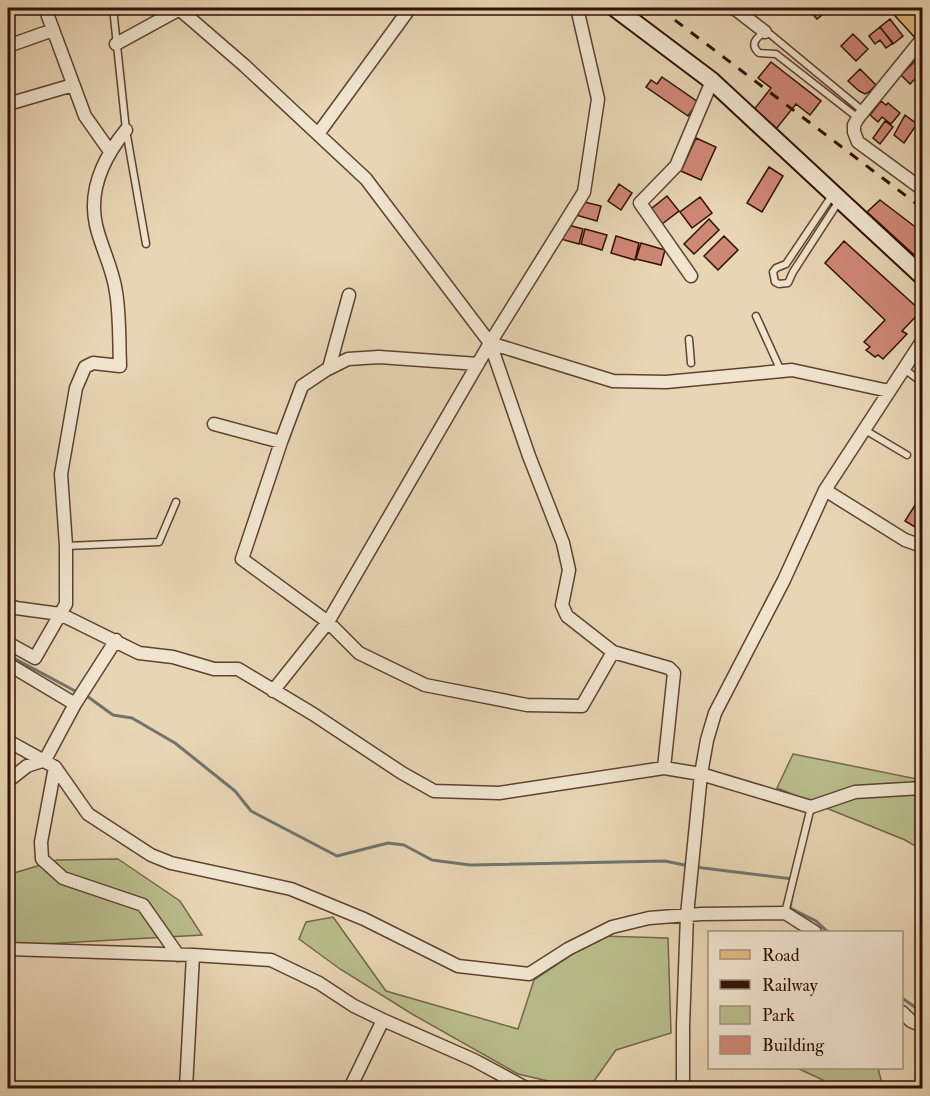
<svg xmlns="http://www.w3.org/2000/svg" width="930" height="1096" font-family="'IM FELL Double Pica',serif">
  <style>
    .green { fill: #b8bd8b; stroke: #746748; stroke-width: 1.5 }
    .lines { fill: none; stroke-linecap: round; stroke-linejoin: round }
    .stream { stroke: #70746f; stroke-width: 3 }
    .building { fill: #cf8776; stroke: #311104; stroke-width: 1.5 }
    .lane-casing { stroke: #5e4230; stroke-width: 9 }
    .street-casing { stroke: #5e4230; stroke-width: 15 }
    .secondary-casing { stroke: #311104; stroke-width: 20 }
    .primary-casing { stroke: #311104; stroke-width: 21 }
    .lane { stroke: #efe4ce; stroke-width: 6 }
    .street { stroke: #efe4ce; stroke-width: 12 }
    .secondary { stroke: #efe4ce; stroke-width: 16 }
    .primary { stroke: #e4ba7a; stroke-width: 18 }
    .rail { stroke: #311104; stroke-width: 3; stroke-dasharray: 10 10; stroke-linecap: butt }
  </style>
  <rect width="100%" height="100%" fill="#e7d5b3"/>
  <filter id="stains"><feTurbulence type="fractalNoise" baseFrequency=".00333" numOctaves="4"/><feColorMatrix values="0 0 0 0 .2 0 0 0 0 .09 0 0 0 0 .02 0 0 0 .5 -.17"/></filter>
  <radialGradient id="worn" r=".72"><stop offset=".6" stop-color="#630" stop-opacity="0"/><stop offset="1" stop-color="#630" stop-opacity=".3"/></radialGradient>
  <path class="green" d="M793 754 922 780V850L905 840 777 788Z
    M118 859 180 901 202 935 8 946V863L14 873 57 860Z
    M333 917 386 991 518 1029 534 980 600 936 668 938 671 1033 616 1050 589 1088H578L518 1074 412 1014 340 969 299 939 306 922Z
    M797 1068H878L883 1088H826L823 1080Z"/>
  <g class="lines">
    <path class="stream" d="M8 655 77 692
      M84 694 113 715 132 718 175 743 235 791 251 811 337 856 388 843 404 845 432 860 470 865 665 861 689 866
      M695 867 793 879
      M792 896 790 908 816 921 828 932
      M902 998 922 1012"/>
  </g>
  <path class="building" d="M809 8H831L817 19 808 9Z
    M890 19 903 36 893 44 880 27Z
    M880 27 893 43 886 48 880 40 875 44 869 36Z
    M853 34 868 49 856 61 841 46Z
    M922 54V72L910 84 901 75Z
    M771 62 821 101 810 115 796 104 772 134 749 116 771 88 758 78Z
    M860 69 876 85 869 92 865 94 859 91 848 81Z
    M662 77 698 102 688 116 646 87 651 80 657 84Z
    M881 101 886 105 888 103 900 113 891 124 882 117 878 122 870 115Z
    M905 115 917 124 904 143 894 135Z
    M885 121 893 127 880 144 873 138Z
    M696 138 716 147 701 180 681 171Z
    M769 167 783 176 762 212 747 203Z
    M619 184 632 193 621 210 608 201Z
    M667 196 679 211 662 224 651 209Z
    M700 197 712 213 692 228 680 212Z
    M880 200 922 232V262L867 212Z
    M580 201 601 206 597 221 576 215Z
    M709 219 719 230 694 254 684 244Z
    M565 224 583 229 579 244 561 239Z
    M585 229 607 235 602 250 581 244Z
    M616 236 639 243 635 260 611 253Z
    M724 236 738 250 718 270 704 256Z
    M844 241 921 311 902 331 907 334 883 359 878 355 875 357 866 350 870 347 864 342 885 320 825 263Z
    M641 243 665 250 661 265 636 259Z
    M922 494V526L920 530 905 521Z"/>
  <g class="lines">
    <g class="lane-casing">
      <path id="lane" d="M113 8 126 130 146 244
        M858 118 776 54 759 53C750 45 755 38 765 32L770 34 863 111
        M833 194 786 264 776 268 773 272 775 282 779 284 788 283 793 272 839 201
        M756 316 781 371
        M689 339 691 363
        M904 369 922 382
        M865 430 907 455
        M66 546 159 542 176 502
        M785 913 811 807"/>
    </g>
    <g class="street-casing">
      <path id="street" d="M45 8 85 116 109 150
        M178 8 245 66 366 179 490 343 529 456 563 543 569 570 562 605 567 616 613 652 669 668 674 673 664 768
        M734 8 765 32
        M922 39 858 118 854 125V132L858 142 922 189
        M116 44 180 9
        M8 46 53 30
        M8 104 73 85
        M318 134 410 8
        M691 276 640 203 676 166 712 81
        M490 343 613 381 666 382 792 370 889 391
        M329 368 349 295
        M214 424 281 442 302 386 326 370 348 359 379 357 478 364
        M281 442 242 559 328 622 359 653 425 685 527 705 582 706 613 652
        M825 490 905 540 922 546
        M8 604 16 608 60 614 139 653 173 657 214 669H238L313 714 402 773 434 791 499 793 664 768 701 774 811 807 855 792 922 788
        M8 643 35 658 66 604V546L61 474 76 388 85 367 93 363 120 366C119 342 120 316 116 292 113 269 101 247 96 225 88 189 104 157 126 130
        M8 664 75 704
        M273 691 328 622 490 343 584 192 598 99 577 8
        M8 741 55 767 88 814 151 855 171 863 291 889 364 919 458 966 529 974 568 949 612 927 649 918 701 914 785 913 815 932
        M55 767 41 842 42 859 63 878 143 905 178 955
        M8 781 27 766 45 760 75 704 116 640
        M8 949 193 955 271 960 319 983 354 1006 383 1020 474 1060 526 1088
        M902 1012 911 1021 922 1026
        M186 1088 193 955
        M350 1088 383 1020
        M683 1088V1026L687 915 701 774 707 740 715 713 784 580 825 490 922 341"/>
    </g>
    <g class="secondary-casing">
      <path id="secondary" d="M615 8 712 81 922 276"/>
    </g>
    <g class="primary-casing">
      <path id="primary" d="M901 8 922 31"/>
    </g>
    <use href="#lane" class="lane"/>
    <use href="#street" class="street"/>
    <use href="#secondary" class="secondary"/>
    <use href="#primary" class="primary"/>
    <path class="rail" d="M659 8 922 208"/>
  </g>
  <rect width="930" height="1096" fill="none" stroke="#e7d5b3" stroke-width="30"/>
  <rect x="9" y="9" width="912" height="1078" fill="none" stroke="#311104" stroke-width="3"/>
  <rect x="15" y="15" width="900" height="1066" fill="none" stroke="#311104" stroke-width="1.5"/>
  <rect x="708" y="931" width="195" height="138" fill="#efe4ce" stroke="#a3907d" stroke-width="1.5"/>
  <rect x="720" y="950" width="30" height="9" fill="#e4ba7a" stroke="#a3907d" stroke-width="1.5"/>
  <text x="762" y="961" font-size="18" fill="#311104">Road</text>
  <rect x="720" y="980" width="30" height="9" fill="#311104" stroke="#a3907d" stroke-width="1.5"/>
  <text x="762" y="991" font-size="18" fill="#311104">Railway</text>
  <rect x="720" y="1006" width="30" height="18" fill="#b8bd8b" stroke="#a3907d" stroke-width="1.5"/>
  <text x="762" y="1021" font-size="18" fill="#311104">Park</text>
  <rect x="720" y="1036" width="30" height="18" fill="#cf8776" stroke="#a3907d" stroke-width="1.5"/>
  <text x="762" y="1051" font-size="18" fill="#311104">Building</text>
  <rect width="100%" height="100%" filter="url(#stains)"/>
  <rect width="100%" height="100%" fill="url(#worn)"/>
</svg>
